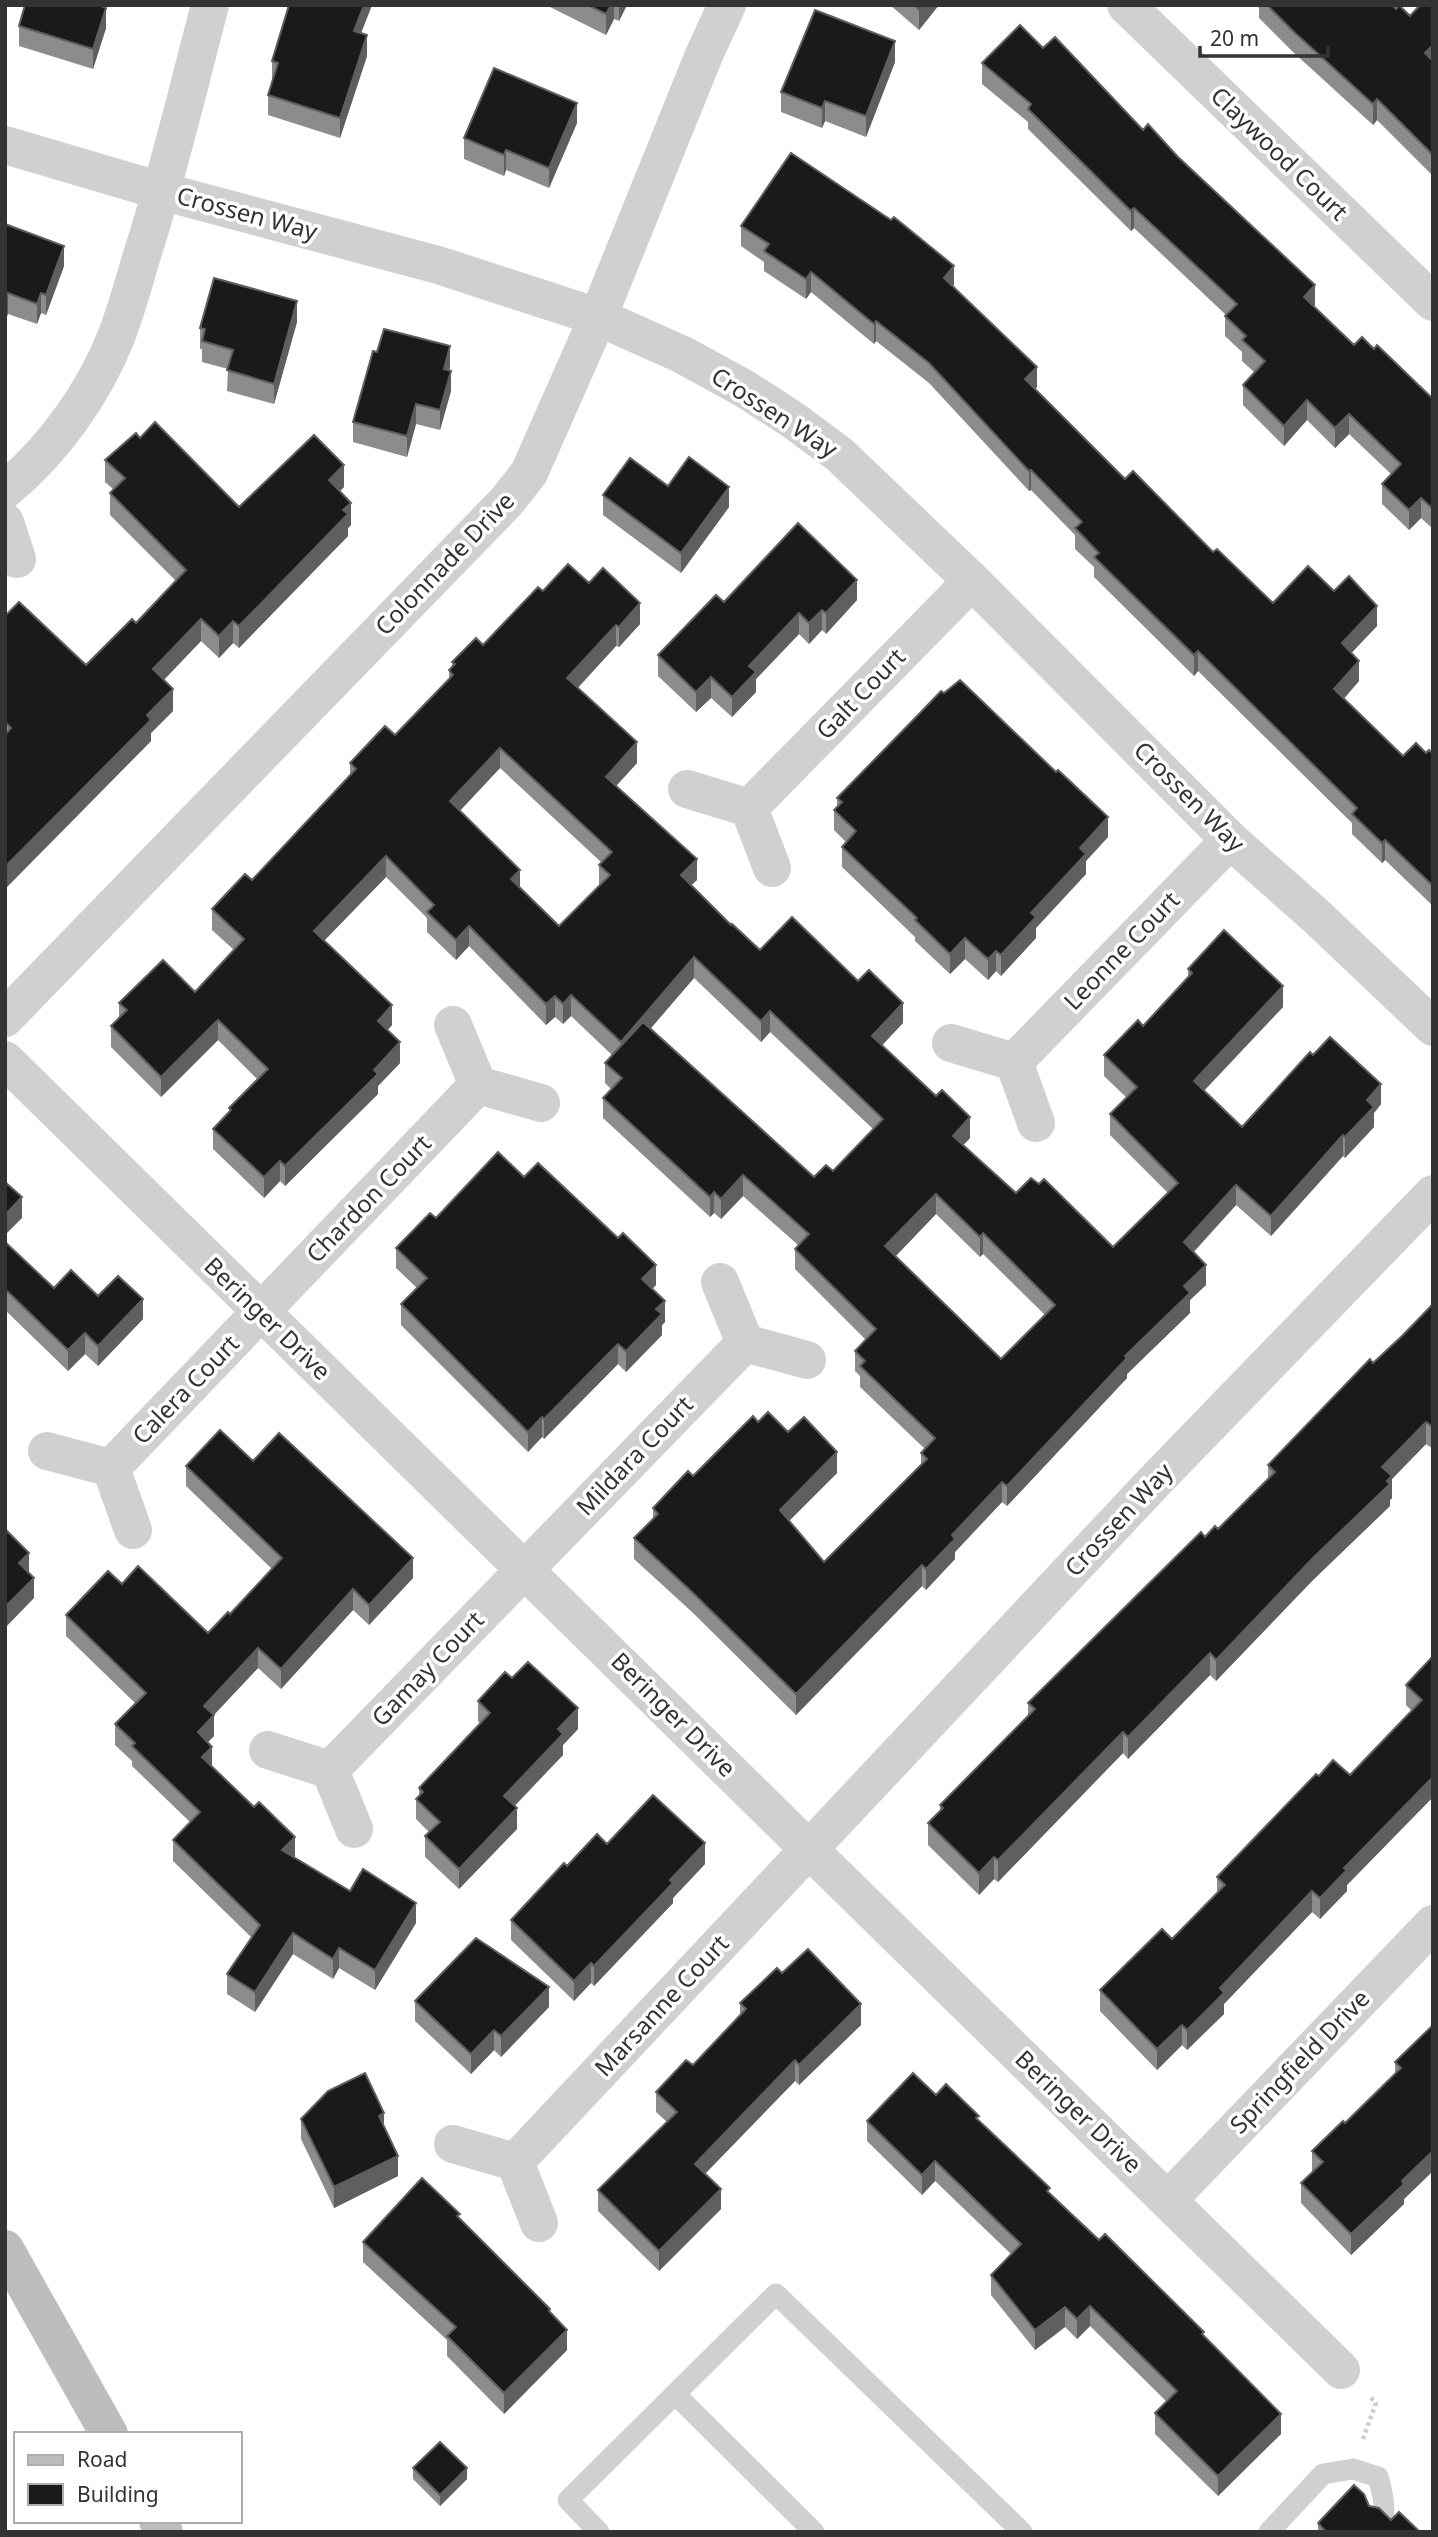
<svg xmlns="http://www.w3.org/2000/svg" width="1438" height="2537" font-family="'Noto Sans',sans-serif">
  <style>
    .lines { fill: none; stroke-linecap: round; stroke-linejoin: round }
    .path { stroke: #cdcdcd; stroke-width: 4.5; stroke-dasharray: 3.5 3.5; stroke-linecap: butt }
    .lane { stroke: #d0d0d0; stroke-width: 21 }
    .street { stroke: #d0d0d0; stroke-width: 38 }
    .secondary { stroke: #bdbdbd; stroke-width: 38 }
    .wall { fill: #8c8c8c; fill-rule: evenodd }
    .shaded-wall { fill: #5f5f5f }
    .building { fill: #1a1a1a; stroke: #5f5f5f; stroke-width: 2; fill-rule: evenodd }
    .labels { text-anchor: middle; stroke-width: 7; stroke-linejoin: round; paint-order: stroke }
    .street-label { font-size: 24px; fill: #333; stroke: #fff }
  </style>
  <rect width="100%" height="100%" fill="#fff"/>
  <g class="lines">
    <path class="path" d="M1363 2439 1376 2403 1370 2397"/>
    <path class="lane" d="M675 2394 814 2532
      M599 2532 568 2500 776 2294 1022 2532
      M1269 2532 1323 2474 1353 2469 1378 2477C1383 2493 1389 2518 1377 2532"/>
    <path class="street" d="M1126 5 1433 302
      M5 145 161 191 438 265 598 317 683 355 745 389 793 420 840 455 972 581 1230 840 1316 916 1433 1027
      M5 490C53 450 93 395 116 337 129 304 137 269 148 236 171 160 190 82 210 5
      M5 522 17 559
      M687 789 749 808 772 868
      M749 808 972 581
      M5 1018 506 502 529 473 598 317 704 55 727 5
      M453 1025 478 1085 541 1103
      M951 1043 1014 1062 1036 1123
      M5 1060C448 1499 896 1933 1341 2370
      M1014 1062 1230 840
      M720 1282 745 1343 807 1360
      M47 1451 111 1468 133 1530
      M111 1468 478 1085
      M268 1750 330 1770 354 1829
      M330 1770 745 1343
      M453 2144 515 2162 539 2223
      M515 2162 1153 1483 1433 1194
      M1168 2200 1433 1924"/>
    <path class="secondary" d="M5 2249 109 2434
      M158 2521 164 2532"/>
  </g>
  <path class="wall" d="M106 5V28L93 69 19 46V26Z
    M289 5H372L361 33 367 56 340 138 268 115V95L272 82V61Z
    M550 5H627L619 21 614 19 606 35 550 7Z
    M890 5H939L919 30Z
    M1257 5H1392L1396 9 1410 16 1433 6V176L1377 120 1373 125 1293 52 1259 18V8Z
    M1043 48 1143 130 1315 305 1313 307 1354 345 1374 349 1433 399V529L1421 518 1409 530 1382 504V484L1391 474 1349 434 1335 448 1307 420 1284 446 1243 405V385L1254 372 1242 361V352L1225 336V316L1226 315 1134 228 1131 231 1028 129V122L982 84V63Z
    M895 62 866 137 825 121 822 128 781 112V92Z
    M577 123 549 188 506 170 504 176 464 159V138Z
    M5 224 64 266 46 315 41 313 37 324 8 314Z
    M741 226 954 286 1037 387 1035 389 1125 479 1273 603 1334 591 1377 626 1351 653 1359 681 1344 699 1403 756 1426 753 1433 754V906L1385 860 1382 863 1352 834V823L1198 671 1194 676 1094 577V567L1075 549V535L1031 490 1029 491 929 383 876 341 874 344 811 292 806 299 764 271V262L741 246Z
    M297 322 274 404 227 391 228 369 202 362V349H200V328Z
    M377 352 450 367 449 370 451 391 440 430 416 424 407 457 353 442V422Z
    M140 438 239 507 344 487 340 491 351 525 348 528V536L239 648 233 643 219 658 201 641 164 680 173 711 151 733V741L5 889V616L86 665 136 623 176 581 110 515V493L113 489 105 482V460Z
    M668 486 729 507 681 573 603 515V495Z
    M589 583 640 624 619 647 616 646 578 688 637 763 616 786 697 880 691 885 731 925 760 950 903 1023 882 1045 970 1138 963 1145 1016 1193 1113 1247 1168 1193 1110 1135V1114L1127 1098 1104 1076V1055L1143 1026 1188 977V969L1283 1007 1204 1091 1242 1127 1381 1104 1374 1113V1127L1345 1158 1343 1156 1271 1236 1236 1205 1194 1252 1206 1285 1190 1300V1313L1127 1374V1378L1007 1506 1002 1502 955 1552V1559L926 1590 922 1586 796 1715 692 1612 634 1559V1538L653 1519V1508L758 1422 788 1432 837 1473 789 1521 824 1562 921 1465V1453L925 1449 860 1387V1376L855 1371V1351L866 1340 795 1269V1249L798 1245 743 1196 721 1219 714 1213 710 1217 603 1118V1098L611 1089 605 1083V1063L612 1055 571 1016 563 1024 555 1017 546 1025 469 946 456 960 427 932V918L386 877 324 941 392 1025 388 1030 400 1063 378 1086V1094L285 1186 280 1181 264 1198 213 1149V1129L229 1112V1108L257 1079 218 1040 161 1097 111 1047V1026L119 1018V1003L195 992 234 950 212 930V909L252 880 350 776V763L395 735 449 679V670L452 667V662L483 645 543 591ZM500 768 602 863 599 865V886L559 926 520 888 460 811ZM694 978 761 1042 770 1032 873 1129 833 1171 814 1177 650 1029ZM936 1214 980 1257 983 1254 1045 1315 1001 1359 896 1256Z
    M857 600 826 634 822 630 809 644 799 634 756 679V692L732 717 711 698 696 712 658 676V655L724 602Z
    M837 798 1108 837 1086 861V874L1036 928V938L1001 976 996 971 988 980 965 959 950 974 915 941V937L842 867V847L846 842 834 830V810L837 807Z
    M524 1177 656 1285 652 1289 665 1322 662 1325V1335L626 1372 618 1364 544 1439 542 1437 528 1452 401 1325V1304L417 1288 396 1268V1248L436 1218Z
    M5 1242 54 1288 98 1296 143 1319 98 1366 85 1354 68 1371 5 1310Z
    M1433 1293V1449L1426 1444 1392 1479V1498L1390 1500V1506L1313 1580 1216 1681 1210 1675 1128 1759 1123 1753 998 1882 994 1879 979 1895 928 1845V1823L940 1811V1805L1028 1716V1703L1205 1537 1218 1529 1268 1479V1465L1373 1363 1402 1336 1431 1306V1295Z
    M253 1461 413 1578 369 1625 353 1610 281 1689 258 1668 214 1715V1736L208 1742 212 1767 295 1857V1858L350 1891 416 1923 375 1990 339 1968 333 1979 293 1954 255 2012 227 1994V1974L252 1938 173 1861V1840L190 1822 132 1766V1761L115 1745V1724L135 1703 66 1636V1615L122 1584 208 1633 230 1614 272 1569 186 1486V1466Z
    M1425 1664 1433 1797 1347 1885V1891L1320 1919 1312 1912 1224 2004V2014L1187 2050 1182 2045 1157 2070 1100 2011V1990L1172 1939 1217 1893V1877L1319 1776 1350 1775 1412 1711 1406 1705V1685Z
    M512 1678 578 1729 563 1745V1755L515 1806 517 1829 459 1889 425 1857V1836L429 1832 416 1819V1799L419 1797V1788L480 1723 478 1721V1701Z
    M607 1844 705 1864 673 1898V1903L594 1986 591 1983 574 2001 511 1940V1920L567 1866Z
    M782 1973 861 2025 799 2085 795 2081 705 2174 721 2209 659 2271 598 2211V2190L667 2122 656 2112V2092L693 2065 740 2016V2003Z
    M415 2001 549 2007 501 2057 494 2050 471 2074 415 2021Z
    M1433 2025V2171L1404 2199V2204L1351 2255 1301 2203V2183L1313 2172 1312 2171V2151L1345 2123 1395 2074V2062Z
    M301 2119 384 2127 398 2176 334 2208 301 2139Z
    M979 2120 1050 2193 1099 2240 1204 2336 1281 2434 1218 2496 1155 2434V2413L1167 2402 1090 2326 1077 2339 1065 2327 1035 2350 991 2295V2275L1011 2254 935 2181 922 2195 867 2141V2121Z
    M460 2218 550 2312 567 2350 504 2414 447 2356V2340L363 2262V2242Z
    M413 2468 467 2479 440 2506 413 2479Z
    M1369 2506 1391 2520 1420 2532H1318V2523Z"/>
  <path class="shaded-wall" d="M364 5H372L354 51V31Z
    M611 5H614V19L606 35V14Z
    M619 5H627L619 21Z
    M922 5H939L919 30V9Z
    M106 8V28L93 69V49Z
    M367 35V56L340 138V118Z
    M895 41V62L866 137V116Z
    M1433 45V65L1425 53Z
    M1377 99V120L1373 125V104Z
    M825 101V121L822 128V108Z
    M577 103V123L549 188V168Z
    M506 150V170L504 176V155Z
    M1134 208V228L1131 231V211Z
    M64 246V266L46 315V295Z
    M954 266V286L944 278Z
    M811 272V292L806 299V279Z
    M1315 285V305L1304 318V297Z
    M8 293V314L5 322V302Z
    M41 293V313L37 324V304Z
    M297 301V322L274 404V384Z
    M876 321V341L874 344V324Z
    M450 346V367L444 389V369Z
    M1037 367V387L1025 399V379Z
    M451 371V391L440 430V410Z
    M1307 400V420L1284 446V426Z
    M416 404V424L407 457V436Z
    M1349 414V434L1335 448V428Z
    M344 465V487L329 502V480Z
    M1031 470V490L1029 491V471Z
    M729 487V507L681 573V553Z
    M1421 498V518L1409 530V510Z
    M351 503V525L348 528V536L239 648V626Z
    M857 580V600L826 634V613Z
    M640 603V624L619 647V627Z
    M1377 606V626L1342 663V643Z
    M822 610V630L809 644V623Z
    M799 613V634L756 679V692L732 717V697L749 666Z
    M201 619V641L153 691V669Z
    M233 621V643L219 658V636Z
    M616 625V646L567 699V678Z
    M1198 651V671L1194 676V655Z
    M1359 661V681L1334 709V689Z
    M711 677V698L696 712V692Z
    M173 689V711L151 733V741L5 889V867L147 715Z
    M637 742V763L606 797V777Z
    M500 748V768L450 821V801Z
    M1108 817V837L1086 861V874L1036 928V938L1001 976V955L1080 848Z
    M1385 840V860L1382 863V843Z
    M386 856V877L314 951V931Z
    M697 859V880L681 895V875Z
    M520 870V890L511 879Z
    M469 926V946L456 960V940Z
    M965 938V959L950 974V954Z
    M996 951V971L988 980V959Z
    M694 957V978L621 1063V1042Z
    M1283 986V1007L1194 1101V1081Z
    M571 995V1016L563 1024V1004Z
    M555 996V1017L546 1025V1004Z
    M903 1003V1023L872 1056V1036Z
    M392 1005V1025L378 1041V1021Z
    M770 1011V1032L761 1042V1021Z
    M218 1020V1040L161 1097V1077Z
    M400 1042V1063L378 1086V1094L285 1186V1166Z
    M1381 1084V1104L1374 1113V1127L1345 1158V1137L1367 1100Z
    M970 1117V1138L953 1156V1136Z
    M1343 1135V1156L1271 1236V1216Z
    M280 1161V1181L264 1198V1177Z
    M743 1175V1196L721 1219V1199Z
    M1236 1185V1205L1184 1262V1242Z
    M714 1192V1213L710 1217V1197Z
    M936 1194V1214L885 1267V1246Z
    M22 1197V1218L5 1235V1215Z
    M983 1233V1254L980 1257V1237Z
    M656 1265V1285L642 1299V1279Z
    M1206 1265V1285L1190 1300V1313L1127 1374V1378L1007 1506V1486L1125 1356 1184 1286Z
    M143 1299V1319L98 1366V1346Z
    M665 1301V1322L662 1325V1335L626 1372V1351L656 1309Z
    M85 1333V1354L68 1371V1350Z
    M618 1344V1364L544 1439V1419Z
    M542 1417V1437L528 1452V1432Z
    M1426 1422V1444L1392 1479V1498L1390 1500V1506L1313 1580 1216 1681V1660L1382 1467Z
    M837 1452V1473L780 1530V1510Z
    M1002 1482V1502L955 1552V1559L926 1590V1569L952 1535Z
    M29 1553V1573L19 1563Z
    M413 1558V1578L369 1625V1605Z
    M922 1565V1586L796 1715V1694Z
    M34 1578V1598L5 1628V1607Z
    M353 1589V1610L281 1689V1669Z
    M258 1648V1668L206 1723 214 1715V1736L198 1752V1732L204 1706Z
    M1210 1653V1675L1128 1759V1737Z
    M578 1708V1729L563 1745V1755L504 1816V1796L558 1729Z
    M1123 1732V1753L998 1882V1860Z
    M212 1747V1767L202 1757Z
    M1433 1777V1797L1347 1885V1891L1320 1919V1898L1344 1868Z
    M517 1808V1829L459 1889V1869Z
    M295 1837V1857L282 1870V1850Z
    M705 1843V1864L673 1898V1903L594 1986V1966L670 1880Z
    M994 1857V1879L979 1895V1873Z
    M1312 1891V1912L1224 2004V2014L1187 2050V2030L1220 1988Z
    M416 1903V1923L375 1990V1970Z
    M293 1933V1954L255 2012V1992Z
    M339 1948V1968L333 1979V1959Z
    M591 1963V1983L574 2001V1981Z
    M549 1987V2007L501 2057V2036Z
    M861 2004V2025L799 2085V2065Z
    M1182 2025V2045L1157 2070V2049Z
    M494 2030V2050L471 2074V2054Z
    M795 2060V2081L695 2184V2164Z
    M384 2113V2133L379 2116Z
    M1433 2151V2171L1404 2199V2204L1351 2255V2234Z
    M398 2156V2176L334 2208V2187Z
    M935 2161V2181L922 2195V2175Z
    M721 2189V2209L659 2271V2251Z
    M1090 2306V2326L1077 2339V2319Z
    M1065 2307V2327L1035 2350V2330Z
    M567 2330V2350L504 2414V2393Z
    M1281 2414V2434L1218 2496V2476Z
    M467 2468V2479L440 2506V2495Z"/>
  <path class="building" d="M25 5H99L106 8 93 49 19 26Z
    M289 5H364L354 31 367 35 340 118 268 95 278 63 272 61Z
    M588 5H611L606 14Z
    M914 5H922L919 9Z
    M1267 5H1392L1396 9 1399 5 1410 16 1420 5H1432L1433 6V45L1425 53 1433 61V155L1377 99 1373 104 1293 31Z
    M815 10 895 41 866 116 825 101 822 108 781 92Z
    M1020 25 1043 48 1055 37 1143 130 1148 124 1177 156 1315 285 1304 297 1354 345 1362 337 1374 349 1377 345 1433 399V509L1421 498 1409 510 1382 484 1401 464 1349 414 1335 428 1307 400 1284 426 1243 385 1265 361 1242 340 1246 336 1225 316 1237 304 1134 208 1131 211 1028 109 1031 104 982 63Z
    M494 68 577 103 549 168 506 150 504 155 464 138Z
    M791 153 891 220 894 217 954 266 944 278 1037 367 1025 379 1125 479 1133 471 1213 552 1217 549 1273 603 1308 566 1334 591 1349 576 1377 606 1342 643 1359 661 1334 689 1403 756 1416 743 1426 753 1429 750 1433 754V886L1385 840 1382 843 1352 814 1357 808 1198 651 1194 655 1094 557 1099 553 1075 528 1082 522 1031 470 1029 471 929 363 876 321 874 324 811 272 806 279 764 251 769 244 741 226Z
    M5 224 64 246 46 295 41 293 37 304 8 293 5 302Z
    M214 278 297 301 274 384 227 370 233 350 202 341 205 329 200 328Z
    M384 329 450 346 444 369 451 371 440 410 416 404 407 436 353 422 373 351 377 352Z
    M155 422 239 507 314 435 344 465 329 480 351 503 343 510 348 514 239 626 233 621 219 636 201 619 153 669 173 689 147 715 151 720 5 867V735L11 728 5 722V616L19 602 86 665 132 619 136 623 186 570 110 493 125 478 105 460 136 433 140 438Z
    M689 457 729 487 681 553 603 495 630 458 668 486Z
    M798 523 857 580 826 613 822 610 809 623 799 613 749 666 756 672 732 697 711 677 696 692 658 655 716 595 724 602Z
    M568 564 589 583 603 568 640 603 619 627 616 625 567 678 637 742 606 777 697 859 681 875 731 925 732 924 760 950 792 917 858 981 869 970 903 1003 872 1036 936 1096 942 1090 970 1117 953 1136 1016 1193 1031 1178 1039 1184 1044 1179 1113 1247 1178 1183 1110 1114 1137 1087 1104 1055 1138 1020 1143 1026 1192 973 1188 969 1224 930 1283 986 1194 1081 1242 1127 1310 1052 1313 1055 1330 1037 1381 1084 1367 1100 1374 1107 1345 1137 1343 1135 1271 1216 1236 1185 1184 1242 1206 1265 1184 1286 1190 1293 1125 1356 1127 1358 1007 1486 1002 1482 952 1535 955 1539 926 1569 922 1565 796 1694 692 1592 634 1538 658 1514 653 1508 688 1471 693 1476 753 1416 758 1422 768 1412 788 1432 804 1417 837 1452 780 1510 824 1562 927 1459 921 1453 935 1438 860 1366 865 1361 855 1351 876 1329 795 1249 809 1234 743 1175 721 1199 714 1192 710 1197 603 1098 622 1078 605 1063 643 1022 814 1177 826 1165 833 1171 883 1119 770 1011 761 1021 694 957 621 1042 571 995 563 1004 555 996 546 1004 469 926 456 940 427 912 434 905 386 856 314 931 392 1005 378 1021 400 1042 374 1070 378 1074 285 1166 280 1161 264 1177 213 1129 231 1110 229 1108 268 1069 218 1020 161 1077 111 1026 127 1010 119 1003 163 960 195 992 244 939 212 909 245 874 252 880 356 769 350 763 385 726 395 735 453 675 449 670 455 664 452 662 476 638 483 645 538 587 543 591ZM500 748 612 852 599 865 610 875 559 926 511 879 520 870 450 801ZM936 1194 980 1237 983 1233 1055 1305 1001 1359 885 1246Z
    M960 680 1056 772 1058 770 1108 817 1080 848 1086 854 1031 913 1036 917 1001 955 996 951 988 959 965 938 950 954 915 920 917 918 842 847 856 831 834 810 842 802 837 798 920 713 941 691 944 693Z
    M498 1152 524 1177 538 1163 618 1238 623 1233 656 1265 642 1279 665 1301 656 1309 662 1314 626 1351 618 1344 544 1419 542 1417 528 1432 401 1304 427 1278 396 1248 430 1213 436 1218Z
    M5 1182 22 1197 5 1215Z
    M5 1242 54 1288 71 1270 98 1296 118 1276 143 1299 98 1346 85 1333 68 1350 5 1289Z
    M1433 1304V1427L1426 1422 1382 1467 1392 1476 1387 1481 1390 1484 1313 1558 1216 1660 1210 1653 1128 1737 1123 1732 998 1860 994 1857 979 1873 928 1823 943 1808 940 1805 1035 1709 1028 1703 1201 1532 1205 1537 1215 1526 1218 1529 1275 1472 1268 1465 1370 1359 1373 1363 1402 1336Z
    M220 1430 253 1461 279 1433 413 1558 369 1605 353 1589 281 1669 258 1648 204 1706 214 1715 198 1732 212 1747 202 1757 254 1807 259 1802 295 1837 282 1850 350 1891 363 1869 416 1903 375 1970 339 1948 333 1959 293 1933 255 1992 227 1974 260 1925 173 1840 200 1812 132 1746 135 1743 115 1724 146 1693 66 1615 108 1571 122 1584 138 1566 208 1633 228 1612 230 1614 282 1558 186 1466Z
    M5 1529 29 1553 19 1563 34 1578 5 1607Z
    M1433 1656V1777L1344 1868 1347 1870 1320 1898 1312 1891 1220 1988 1224 1993 1187 2030 1182 2025 1157 2049 1100 1990 1162 1929 1172 1939 1225 1885 1217 1877 1316 1774 1319 1776 1333 1760 1350 1775 1422 1700 1406 1685Z
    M528 1662 578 1708 558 1729 563 1734 504 1796 517 1808 459 1869 425 1836 440 1822 416 1799 423 1792 419 1788 490 1713 478 1701 505 1672 512 1678Z
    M653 1795 705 1843 670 1880 673 1883 594 1966 591 1963 574 1981 511 1920 564 1863 567 1866 597 1834 607 1844Z
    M476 1938 549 1987 501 2036 494 2030 471 2054 415 2001Z
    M808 1949 861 2004 799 2065 795 2060 695 2164 721 2189 659 2251 598 2190 677 2112 656 2092 686 2060 693 2065 746 2009 740 2003 777 1968 782 1973Z
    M1433 2025V2151L1402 2181 1404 2184 1351 2234 1301 2183 1323 2162 1312 2151 1343 2121 1345 2123 1401 2068 1395 2062Z
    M365 2073 384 2113 379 2116 398 2156 334 2187 301 2119 328 2091Z
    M913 2073 936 2095 946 2084 979 2116 976 2118 1050 2188 1047 2191 1099 2240 1105 2234 1204 2332 1202 2334 1281 2414 1218 2476 1155 2413 1177 2391 1090 2306 1077 2319 1065 2307 1035 2330 991 2275 1021 2244 935 2161 922 2175 867 2121Z
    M422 2178 460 2214 457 2216 550 2309 549 2311 567 2330 504 2393 447 2336 456 2327 363 2242Z
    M440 2442 467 2468 440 2495 413 2468Z
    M1354 2485 1364 2494 1369 2506 1379 2508 1391 2520 1399 2512 1420 2532H1326L1318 2523Z"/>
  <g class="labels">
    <g class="street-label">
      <text transform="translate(1279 154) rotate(44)" y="8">Claywood Court</text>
      <text transform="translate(247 214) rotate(15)" y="8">Crossen Way</text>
      <text transform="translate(774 413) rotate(33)" y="8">Crossen Way</text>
      <text transform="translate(445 564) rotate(-46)" y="8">Colonnade Drive</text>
      <text transform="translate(861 694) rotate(-46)" y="8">Galt Court</text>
      <text transform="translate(1189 797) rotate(45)" y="8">Crossen Way</text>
      <text transform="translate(1122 951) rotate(-46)" y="8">Leonne Court</text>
      <text transform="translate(369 1199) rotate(-46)" y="8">Chardon Court</text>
      <text transform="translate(267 1319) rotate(44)" y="8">Beringer Drive</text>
      <text transform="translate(186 1390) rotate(-46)" y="8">Calera Court</text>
      <text transform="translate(635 1456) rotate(-46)" y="8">Mildara Court</text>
      <text transform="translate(1119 1520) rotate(-47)" y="8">Crossen Way</text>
      <text transform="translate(428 1669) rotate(-46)" y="8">Gamay Court</text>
      <text transform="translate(673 1715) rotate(45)" y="8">Beringer Drive</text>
      <text transform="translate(662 2006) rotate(-47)" y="8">Marsanne Court</text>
      <text transform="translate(1300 2062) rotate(-46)" y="8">Springfield Drive</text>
      <text transform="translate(1078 2112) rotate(44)" y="8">Beringer Drive</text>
    </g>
  </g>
  <rect width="1438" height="2537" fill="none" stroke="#333333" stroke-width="14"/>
  <rect x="14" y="2432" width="228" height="91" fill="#ffffff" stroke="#adadad" stroke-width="2"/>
  <rect x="28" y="2455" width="35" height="10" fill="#bdbdbd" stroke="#adadad" stroke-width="2"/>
  <text x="77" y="2467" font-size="21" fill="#333333">Road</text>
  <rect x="28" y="2484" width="35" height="21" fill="#1a1a1a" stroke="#adadad" stroke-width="2"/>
  <text x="77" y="2502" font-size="21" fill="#333333">Building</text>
  <path d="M1200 46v10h128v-10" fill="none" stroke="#333333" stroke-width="3.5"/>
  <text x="1210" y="46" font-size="21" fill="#333333" stroke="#ffffff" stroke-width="5" paint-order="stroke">20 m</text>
</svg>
